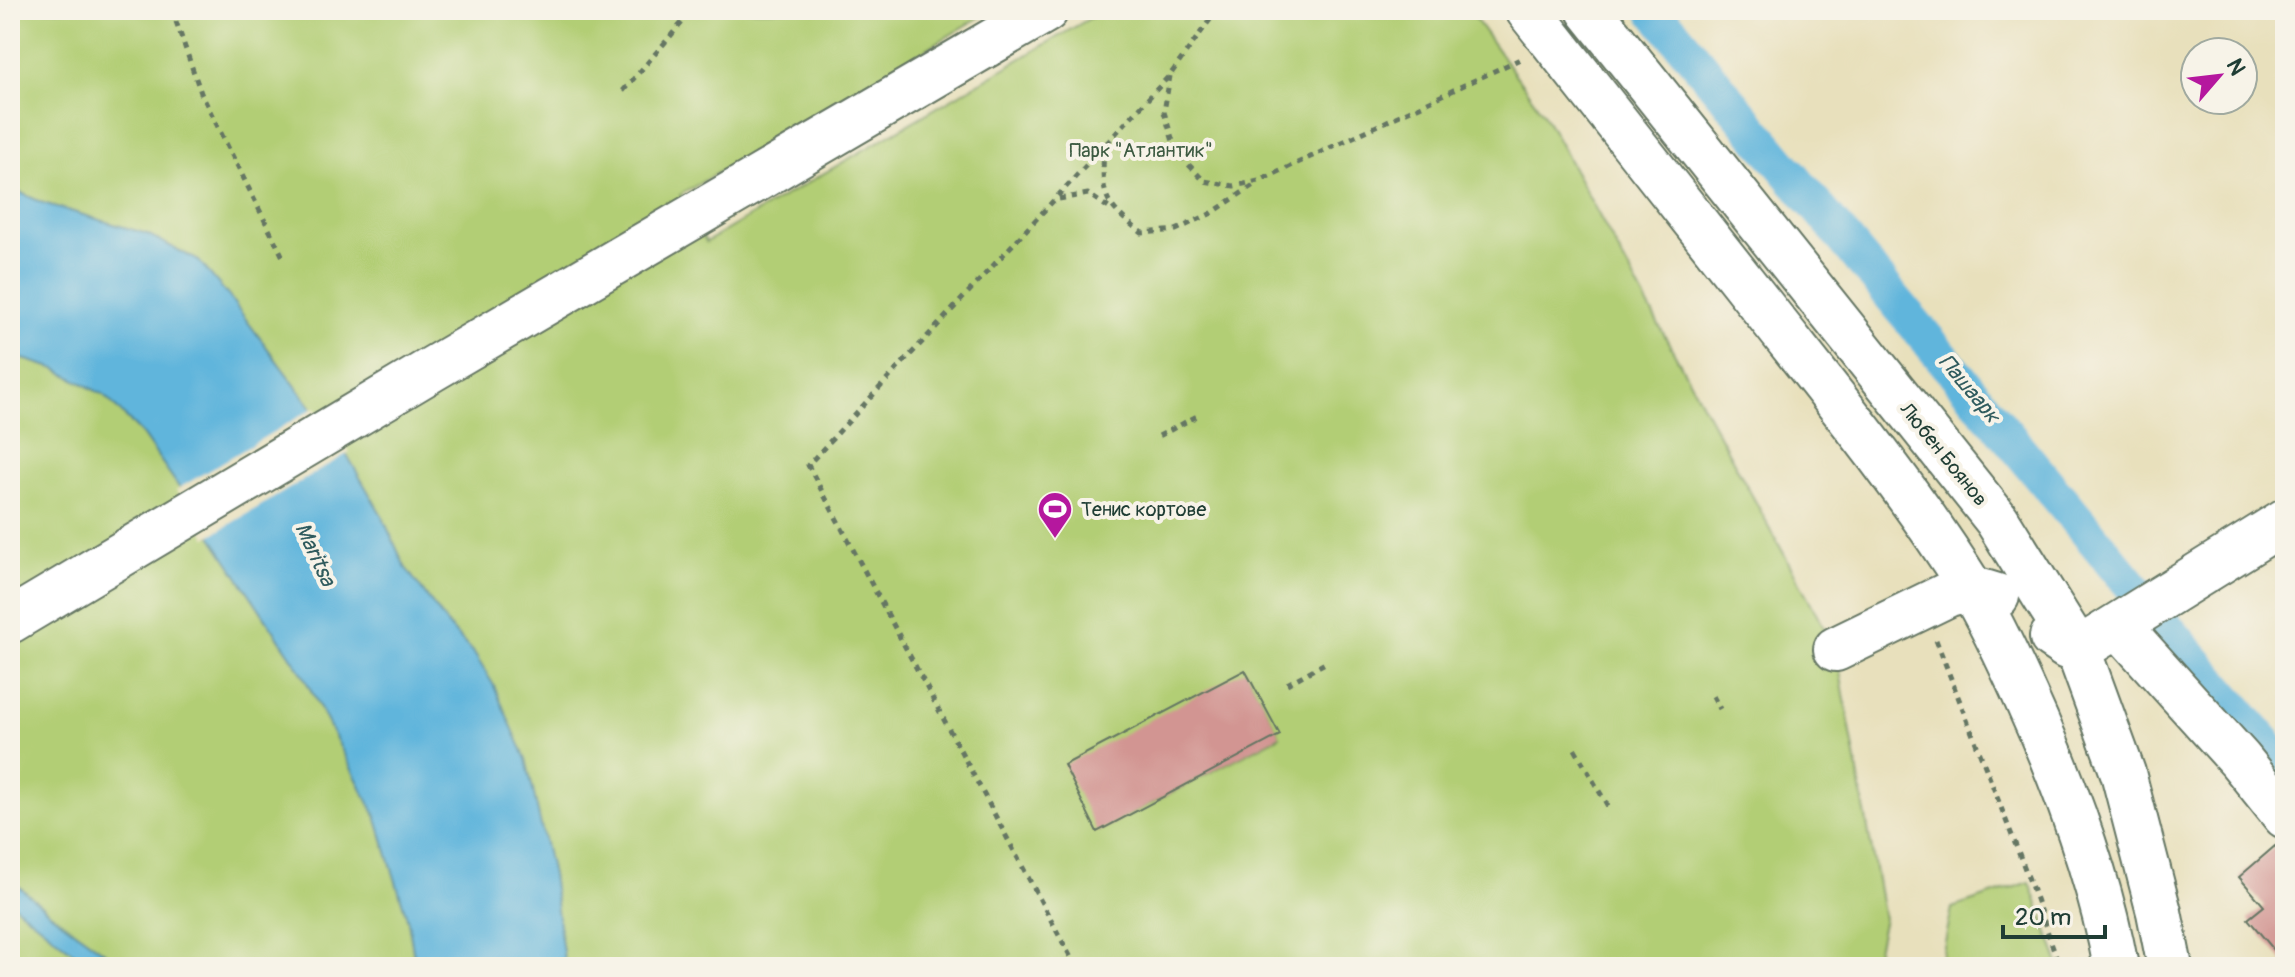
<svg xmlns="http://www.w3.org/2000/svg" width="2295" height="977" font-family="Pangolin,sans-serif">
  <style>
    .green { fill: #b2ce74; stroke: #688654; stroke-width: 2; fill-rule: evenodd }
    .water { fill: #60b5dc; stroke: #407988; stroke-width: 2 }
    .pier { fill: #e8e0bc }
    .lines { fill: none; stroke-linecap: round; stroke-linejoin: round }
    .canal { stroke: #60b5dc; stroke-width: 36 }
    .building { fill: #d29592 }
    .minor-casing { stroke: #657664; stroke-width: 48 }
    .path { stroke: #657664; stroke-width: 5; stroke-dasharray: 6 6; stroke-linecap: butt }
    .minor { stroke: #fff; stroke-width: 44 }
    .labels { text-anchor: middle; stroke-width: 8; stroke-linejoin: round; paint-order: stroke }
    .park-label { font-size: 20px; fill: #3c5a41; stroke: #f7f3e8 }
    .street-label { font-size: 20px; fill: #1f3d34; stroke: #f7f3e8 }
    .poi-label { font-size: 20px; fill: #1f3d34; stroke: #f7f3e8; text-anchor: start }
    .water-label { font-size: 22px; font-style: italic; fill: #2f5b5e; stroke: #f7f3e8 }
  </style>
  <rect width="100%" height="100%" fill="#f7f3e8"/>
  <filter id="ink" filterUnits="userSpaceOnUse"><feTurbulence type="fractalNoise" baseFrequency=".0125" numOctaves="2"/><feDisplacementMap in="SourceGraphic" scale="16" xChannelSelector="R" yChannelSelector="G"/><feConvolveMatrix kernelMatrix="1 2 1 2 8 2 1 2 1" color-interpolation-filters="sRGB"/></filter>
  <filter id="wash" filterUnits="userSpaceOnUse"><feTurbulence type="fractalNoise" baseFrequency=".006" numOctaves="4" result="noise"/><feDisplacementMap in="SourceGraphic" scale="32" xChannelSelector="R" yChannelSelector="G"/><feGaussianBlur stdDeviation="1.8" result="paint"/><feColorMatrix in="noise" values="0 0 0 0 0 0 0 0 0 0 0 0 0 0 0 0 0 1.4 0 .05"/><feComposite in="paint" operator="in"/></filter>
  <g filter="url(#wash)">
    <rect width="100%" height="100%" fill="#e8e0bc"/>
    <path class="green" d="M10 10H992L680 195 706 242 1104 10H1469L1543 113 1836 649 1884 919 1873 967H565L552 875 526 759 475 655 448 625 405 567 381 514 347 455 227 294 199 261 147 234 43 203 10 188ZM1245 671 1280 736 1097 831Z
      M10 355 56 369 104 395 142 434 181 490 302 673 376 816 408 921 416 967H125L50 913 10 879Z
      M2030 882 2060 967H1940L1952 908Z
      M10 902 92 967H10Z"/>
    <path class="water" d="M10 188 43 203 147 234 199 261 227 294 347 455 381 514 405 567 448 625 475 655 493 684 526 759 552 875 565 967H416L408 921 376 816 302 673 181 490 142 434 104 395 56 369 10 355Z
      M10 879 50 913 125 967H92L10 902Z"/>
    <path class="pier" d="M315 407 350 452 207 538 176 490Z"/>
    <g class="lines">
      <path class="canal" d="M1654 10 2182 646 2285 766"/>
    </g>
    <g id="blocks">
      <path class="building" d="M1245 670 1280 735 1097 832 1064 765Z
        M2275 846 2285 858V963L2248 919 2264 906 2239 877Z"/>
    </g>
  </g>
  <g filter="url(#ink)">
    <use href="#blocks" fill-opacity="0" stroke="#657664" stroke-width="2"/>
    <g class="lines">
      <g class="minor-casing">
        <path id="minor" d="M1528 10C1607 110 1685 209 1764 309 1835 399 1908 488 1969 585 1991 621 2009 660 2026 698 2065 784 2099 874 2116 967
          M1589 10 1997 520 2078 650 2123 773 2159 912 2170 967
          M10 621 434 368 1046 10
          M2119 626 2240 760 2285 816
          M2052 637 2067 647 2078 650 2285 521
          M1836 649 1949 594 1971 588 1997 596"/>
      </g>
      <path class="path" d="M172 10 201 93 283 257
        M1170 76 1164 112 1176 151 1204 181 1234 186 1259 181 1520 59
        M623 91 693 10
        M1104 149C1101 197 1104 204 1142 233L1176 230 1212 213 1255 184
        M1059 199 1088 194 1112 210
        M1159 436 1199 415
        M1936 640 2030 882 2060 967
        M1287 684 1327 662
        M1713 696 1720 709
        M1575 749 1610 810
        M1076 967 808 465 1170 75 1217 10"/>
      <use href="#minor" class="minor"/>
    </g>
  </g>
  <defs>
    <g id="stadium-pin" transform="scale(1.8)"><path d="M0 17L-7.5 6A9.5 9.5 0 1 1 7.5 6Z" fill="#b5179e" stroke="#f7f3e8"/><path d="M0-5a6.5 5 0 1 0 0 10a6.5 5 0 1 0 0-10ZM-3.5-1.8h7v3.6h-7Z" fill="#fff"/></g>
  </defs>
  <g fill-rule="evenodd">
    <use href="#stadium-pin" x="1055" y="509"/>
  </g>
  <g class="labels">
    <g class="park-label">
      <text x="1141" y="157">Парк "Атлантик"</text>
    </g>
    <g class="street-label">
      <text transform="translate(1944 454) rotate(51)" y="7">Любен Боянов</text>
    </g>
    <g class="poi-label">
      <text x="1081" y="516">Тенис кортове</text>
    </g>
    <g class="water-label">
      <text transform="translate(1970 388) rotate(50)" y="8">Пашаарк</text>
      <text transform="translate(316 554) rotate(65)" y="8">Maritsa</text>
    </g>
  </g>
  <rect width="2295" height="977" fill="none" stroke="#f7f3e8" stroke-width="40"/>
  <g transform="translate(2219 76) rotate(62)"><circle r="38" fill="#f7f3e8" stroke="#a1aaa0" stroke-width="2"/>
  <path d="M0-6L14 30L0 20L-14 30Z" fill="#b5179e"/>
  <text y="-12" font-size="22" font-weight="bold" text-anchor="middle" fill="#1f3d34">N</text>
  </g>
  <path d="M2003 925v12h102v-12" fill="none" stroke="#1f3d34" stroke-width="4"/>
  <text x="2015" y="925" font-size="24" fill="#1f3d34" stroke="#f7f3e8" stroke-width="6" paint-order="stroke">20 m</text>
</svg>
